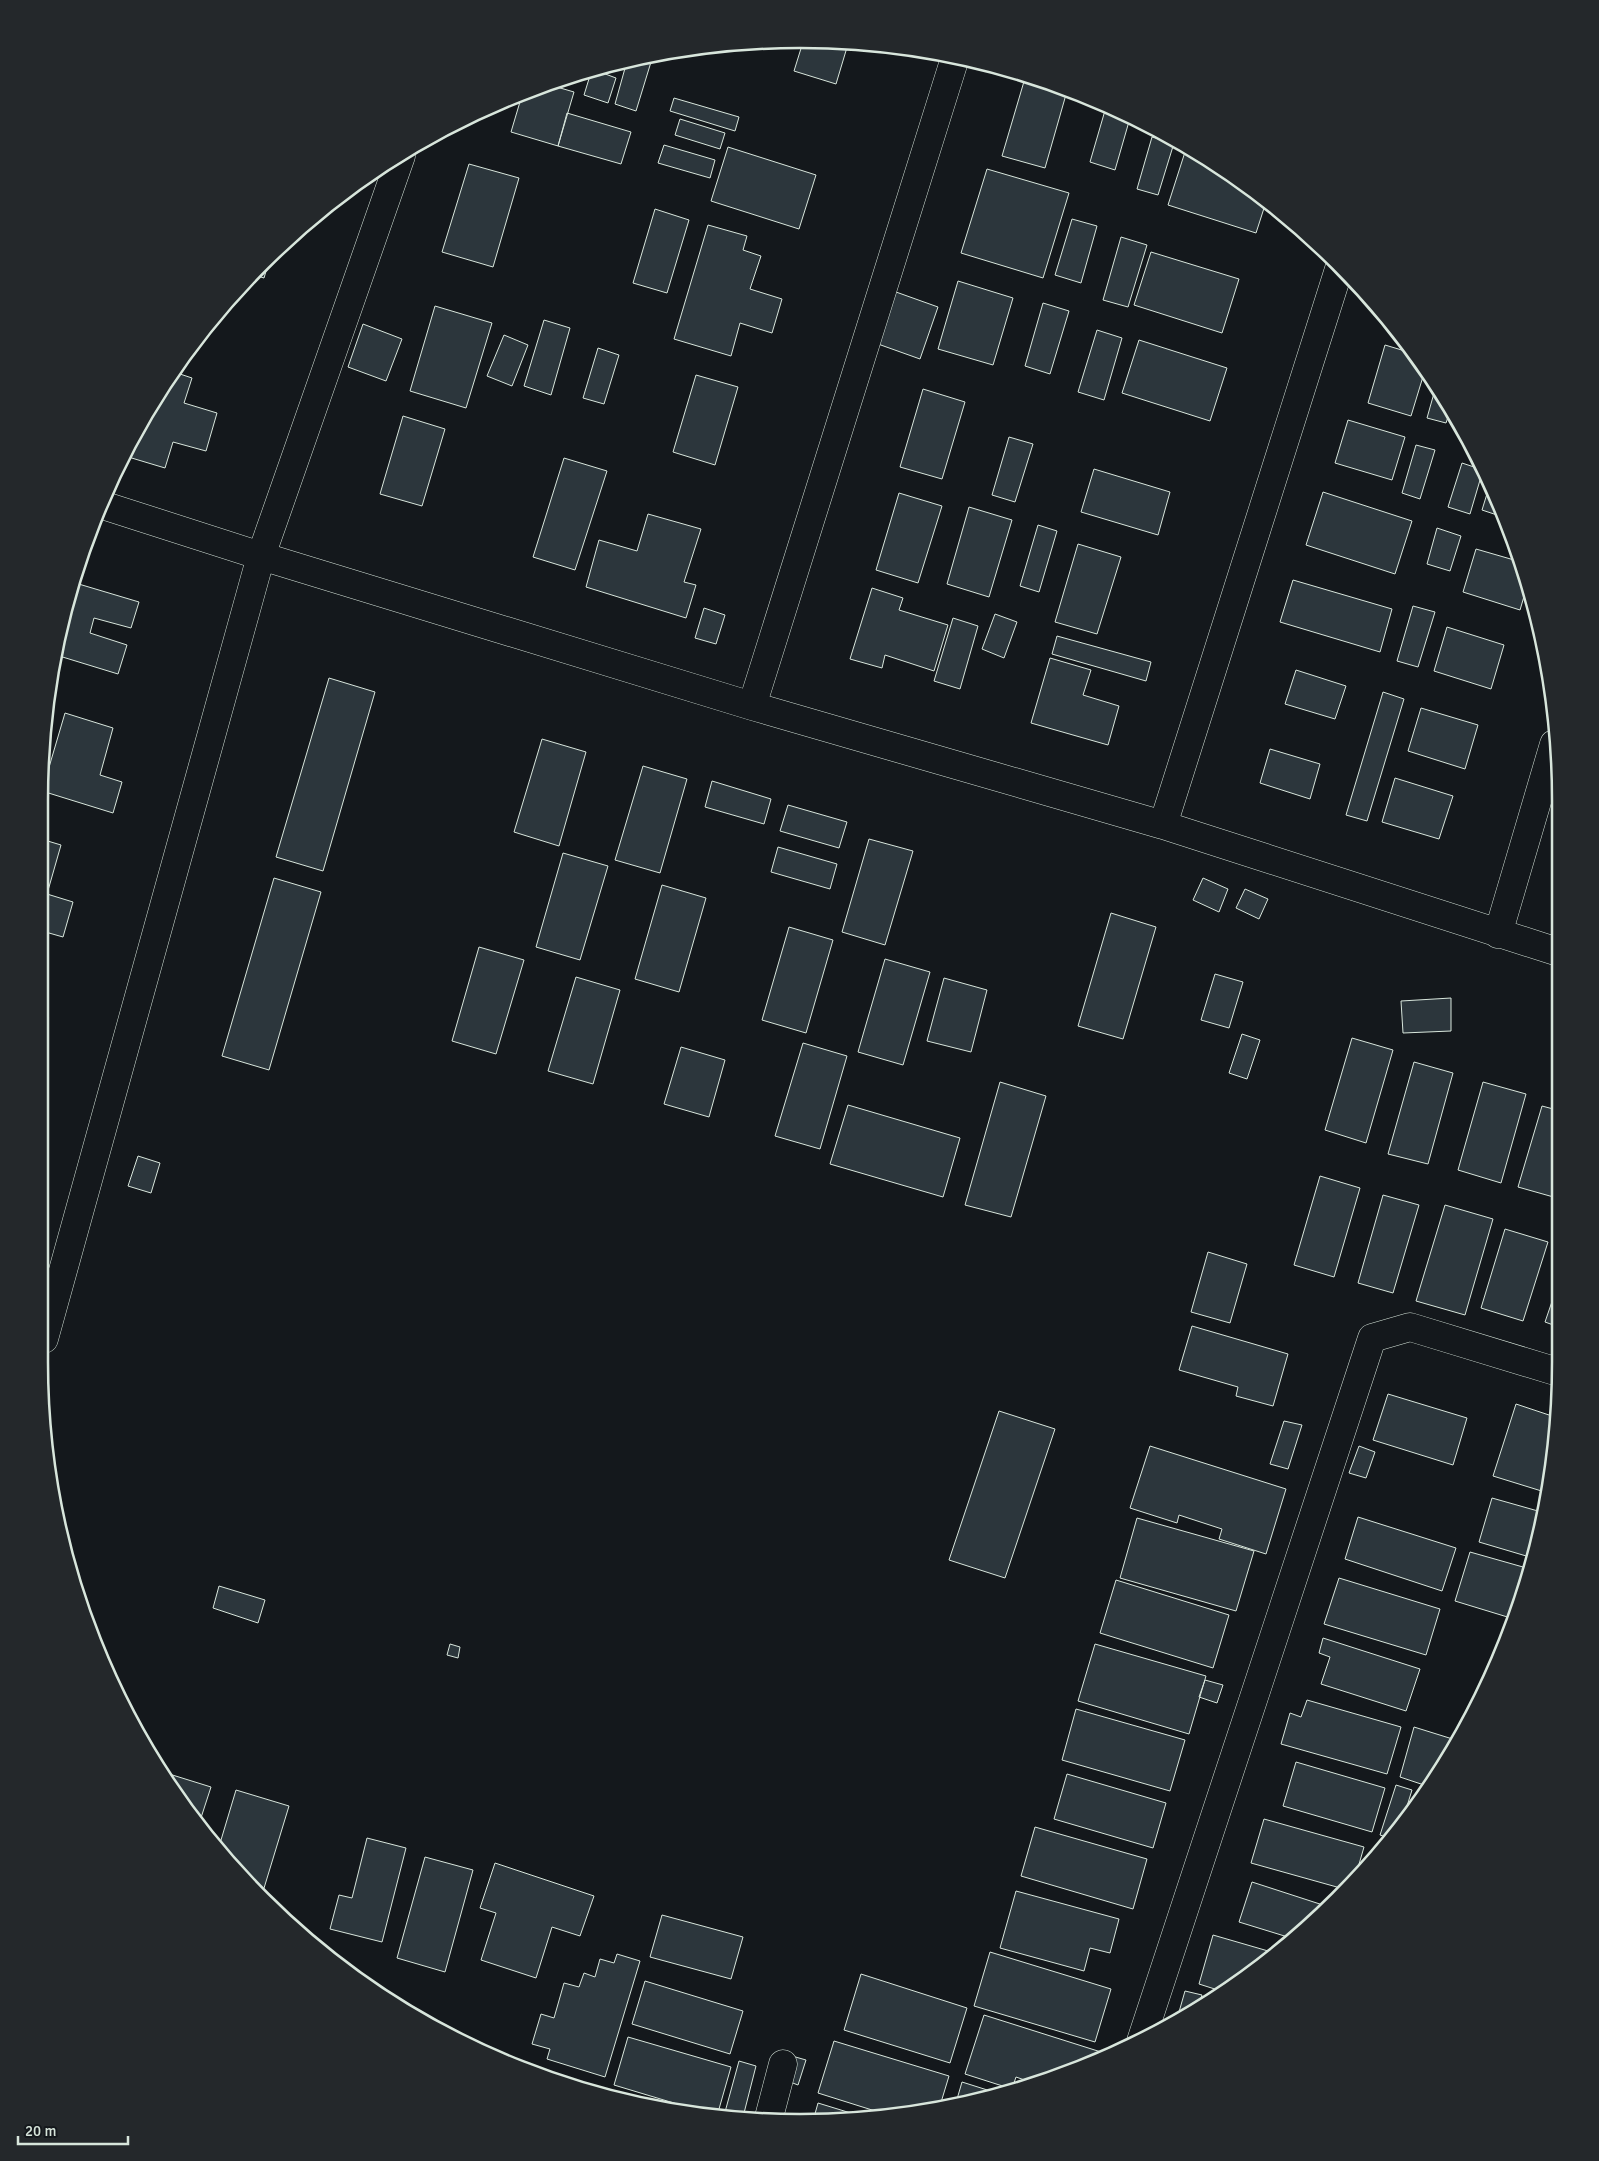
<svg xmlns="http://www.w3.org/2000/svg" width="1599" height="2161" font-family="Signika,sans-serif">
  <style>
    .building { fill: #2c363c; stroke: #d8e6dc }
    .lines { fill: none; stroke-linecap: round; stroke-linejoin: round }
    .street-casing { stroke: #d8e6dc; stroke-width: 29 }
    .street { stroke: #14181c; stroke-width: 28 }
    .rim { fill: none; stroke: #d8e6dc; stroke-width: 2.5 }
  </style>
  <rect width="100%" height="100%" fill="#14181c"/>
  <path class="building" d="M803 42 848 44 836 84 794 71Z
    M639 59 651 62 636 111 615 104 627 61Z
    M620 62 616 71 600 66 603 65Z
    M592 69 616 78 608 103 584 95Z
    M1025 78 1067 91 1045 168 1002 156Z
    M550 85 574 92 558 146 511 132 522 95Z
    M674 98 739 117 735 131 670 111Z
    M1106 107 1130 118 1115 170 1090 162Z
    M567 113 631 132 621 164 558 146Z
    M680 119 725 133 720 149 675 135Z
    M1152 137 1174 143 1158 195 1137 189Z
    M664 145 715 160 710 178 658 163Z
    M728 147 816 175 799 229 711 201Z
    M1185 152 1203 158 1266 202 1256 233 1168 205Z
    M469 164 519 178 493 267 442 252Z
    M987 169 1069 193 1043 278 961 253Z
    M655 209 689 220 667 293 633 283Z
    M1072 219 1097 226 1081 283 1055 275Z
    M708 225 747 236 743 250 761 256 750 289 782 299 772 333 740 323 731 356 674 339Z
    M1121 237 1147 245 1128 307 1103 300Z
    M1151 252 1239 279 1222 333 1134 305Z
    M271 254 264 278 251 274 261 262Z
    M958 281 1013 298 993 365 938 349Z
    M896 292 938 307 920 359 878 344Z
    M1043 303 1069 311 1050 374 1025 366Z
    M435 306 492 323 466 408 410 391Z
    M544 320 570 328 551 395 524 386Z
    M363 324 402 339 386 381 348 367Z
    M1097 330 1122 338 1104 400 1078 392Z
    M504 335 528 345 512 386 487 376Z
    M1139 340 1227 368 1210 421 1122 393Z
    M1385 345 1415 354 1425 370 1411 416 1368 403Z
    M598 348 619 355 604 404 583 398Z
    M177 365 174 372 192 378 184 403 217 413 206 451 173 442 165 468 125 456 167 377Z
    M696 375 738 387 715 465 673 452Z
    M1436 386 1451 408 1446 423 1427 418Z
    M923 389 965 402 942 479 900 467Z
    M403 416 445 429 422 506 380 494Z
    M1348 420 1405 437 1392 480 1335 463Z
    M1009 437 1033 444 1015 502 992 495Z
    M1416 445 1435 450 1420 499 1402 493Z
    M564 458 607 471 575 570 533 557Z
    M1462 463 1483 470 1470 514 1448 507Z
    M1094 469 1170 492 1158 535 1081 512Z
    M1490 484 1502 508 1506 518 1482 510Z
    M1323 492 1412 521 1395 574 1306 545Z
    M899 493 942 506 918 583 876 570Z
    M969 507 1012 520 989 597 947 584Z
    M648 514 701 529 684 582 696 585 686 618 586 587 599 540 637 551Z
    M1038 525 1057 531 1039 592 1020 586Z
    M1437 528 1461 536 1450 571 1427 564Z
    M1078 544 1121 557 1097 634 1055 622Z
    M1476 549 1521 562 1528 583 1520 610 1463 592Z
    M1293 580 1392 609 1380 652 1280 622Z
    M72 582 139 602 131 628 94 618 90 633 127 645 118 674 56 655 65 603Z
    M872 588 903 598 899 610 948 625 934 671 885 655 882 668 850 659Z
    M1413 606 1435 612 1418 667 1397 661Z
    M704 608 725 615 716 644 695 638Z
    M995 614 1017 622 1004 658 982 649Z
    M953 618 978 626 960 689 934 681Z
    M1447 627 1504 645 1491 689 1434 671Z
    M1057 636 1151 662 1146 681 1052 654Z
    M1050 658 1091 670 1083 695 1119 706 1108 745 1031 723Z
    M1296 670 1346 686 1335 719 1285 704Z
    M329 678 375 692 323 871 276 857Z
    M1383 692 1404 699 1367 821 1346 815Z
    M1421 708 1478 725 1465 769 1408 751Z
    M65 713 113 728 100 775 122 782 113 813 42 791Z
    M542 739 586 752 559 846 514 832Z
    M1270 749 1320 764 1310 799 1260 783Z
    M643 766 687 779 660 873 615 860Z
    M1395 778 1453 796 1439 839 1382 822Z
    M712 781 771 799 764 824 705 807Z
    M788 805 847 822 839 848 780 831Z
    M41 839 61 845 47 894 73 902 63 937 42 931Z
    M869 839 913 851 885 945 842 932Z
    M778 847 837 864 830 889 771 872Z
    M563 853 608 866 580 960 536 947Z
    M274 878 321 892 269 1070 222 1056Z
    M1203 878 1228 889 1219 912 1193 900Z
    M662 885 706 898 679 992 635 979Z
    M1245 889 1268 899 1259 919 1236 908Z
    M1111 913 1156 927 1123 1039 1078 1026Z
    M789 927 833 940 806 1033 762 1020Z
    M479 947 524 960 496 1054 452 1041Z
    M885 959 930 972 903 1065 858 1052Z
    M1215 974 1243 982 1229 1028 1201 1020Z
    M576 977 620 990 593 1084 548 1071Z
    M944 978 987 990 971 1052 927 1041Z
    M1451 998V1031L1403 1033 1401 1001Z
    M1242 1034 1260 1040 1247 1079 1229 1073Z
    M1352 1038 1393 1050 1366 1143 1325 1130Z
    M803 1043 847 1056 820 1149 775 1136Z
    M681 1047 725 1060 709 1117 664 1104Z
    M1414 1062 1453 1073 1428 1164 1388 1154Z
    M1000 1082 1046 1096 1011 1217 965 1205Z
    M1483 1082 1526 1094 1501 1183 1458 1170Z
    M848 1105 960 1138 943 1197 830 1164Z
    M1542 1106 1557 1110V1198L1518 1187Z
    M138 1156 160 1163 151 1193 128 1186Z
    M1320 1176 1360 1188 1334 1277 1294 1265Z
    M1383 1195 1419 1205 1393 1293 1358 1283Z
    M1445 1205 1493 1219 1465 1315 1416 1301Z
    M1505 1229 1548 1242 1523 1321 1481 1308Z
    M1208 1252 1247 1264 1230 1323 1191 1312Z
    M1558 1284V1339L1553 1337 1556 1326 1545 1322Z
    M1192 1326 1288 1354 1273 1406 1236 1396 1238 1387 1179 1370Z
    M1388 1394 1467 1418 1453 1465 1373 1440Z
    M1516 1404 1555 1417 1549 1435 1555 1437 1548 1493 1493 1476Z
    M999 1411 1055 1429 1005 1578 949 1560Z
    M1284 1421 1302 1425 1288 1469 1270 1464Z
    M1150 1446 1286 1489 1266 1554 1219 1539 1222 1529 1179 1515 1177 1523 1130 1508Z
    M1359 1446 1375 1452 1366 1478 1349 1473Z
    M1492 1498 1545 1513 1533 1558 1479 1542Z
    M1358 1517 1456 1548 1442 1591 1345 1559Z
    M1137 1518 1254 1551 1236 1611 1120 1578Z
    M1470 1552 1530 1569 1520 1606 1514 1619 1455 1601Z
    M1339 1578 1440 1609 1426 1655 1324 1624Z
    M1116 1580 1229 1615 1213 1668 1100 1633Z
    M219 1586 265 1600 258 1623 213 1608Z
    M1323 1638 1420 1669 1406 1711 1321 1684 1330 1657 1319 1653Z
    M450 1644 460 1647 458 1658 447 1655Z
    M1095 1644 1206 1676 1189 1734 1078 1701Z
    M1205 1680 1223 1685 1217 1703 1199 1697Z
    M1307 1700 1401 1727 1387 1774 1281 1744 1290 1713 1301 1717Z
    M1076 1709 1185 1740 1170 1791 1062 1760Z
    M1414 1727 1459 1741 1427 1786 1400 1777Z
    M1296 1762 1385 1788 1372 1832 1283 1806Z
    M166 1773 211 1787 198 1827 165 1778Z
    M1067 1774 1166 1803 1153 1848 1054 1819Z
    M1396 1785 1412 1790 1403 1819 1389 1838 1380 1835Z
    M236 1790 289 1806 261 1898 218 1850Z
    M1264 1819 1364 1847 1355 1878 1344 1889 1251 1863Z
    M1035 1827 1147 1859 1133 1909 1021 1876Z
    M367 1838 406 1848 382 1942 330 1929 339 1895 352 1898Z
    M425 1857 473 1870 445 1972 397 1958Z
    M495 1863 594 1896 580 1936 552 1927 536 1978 481 1960 496 1913 480 1908Z
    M1252 1882 1326 1906 1291 1938 1239 1922Z
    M1016 1891 1119 1919 1110 1953 1090 1948 1084 1971 1000 1948Z
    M662 1915 743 1937 731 1979 650 1957Z
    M1213 1935 1275 1953 1262 1965 1221 1991 1199 1984Z
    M990 1952 1111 1989 1095 2042 974 2006Z
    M617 1954 640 1961 605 2077 547 2059 550 2049 532 2044 541 2014 554 2018 564 1983 579 1987 584 1973 595 1977 600 1959 614 1963Z
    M861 1974 967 2008 950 2063 844 2030Z
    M645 1981 743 2011 730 2054 632 2024Z
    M1185 1991 1202 1995 1199 2005 1177 2019Z
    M984 2015 1101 2052 1098 2059 1036 2084 1016 2077 1012 2089 965 2074Z
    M628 2037 731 2067 717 2116 614 2085Z
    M834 2041 949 2076 939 2109 888 2115 818 2093Z
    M792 2056 806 2060 798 2085 785 2080Z
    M739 2061 756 2066 743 2117 725 2112Z
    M962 2082 1000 2094 955 2106Z
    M618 2096 660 2109 618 2099Z
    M818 2103 867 2118 850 2121H813Z"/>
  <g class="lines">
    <g class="street-casing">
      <path id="street" d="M99 504 261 556 752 706 1163 825 1555 951
        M752 706 955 58
        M1163 825 1339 269
        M1498 934 1554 744
        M44 1339 261 556 401 156
        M1141 2041 1372 1338 1410 1327 1558 1372
        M768 2121 783 2064"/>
    </g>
    <use href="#street" class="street"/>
  </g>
  <path d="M0 0H1599V2161H0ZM800 48H800A752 752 0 0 1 1552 800V1362A752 752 0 0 1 800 2114H800A752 752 0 0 1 48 1362V800A752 752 0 0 1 800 48Z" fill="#24282b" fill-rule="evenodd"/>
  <path class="rim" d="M800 48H800A752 752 0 0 1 1552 800V1362A752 752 0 0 1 800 2114H800A752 752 0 0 1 48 1362V800A752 752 0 0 1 800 48Z"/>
  <path d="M18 2136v8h110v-8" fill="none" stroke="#d8e6dc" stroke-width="2.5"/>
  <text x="25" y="2136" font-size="15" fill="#d8e6dc" stroke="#14181c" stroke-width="4" paint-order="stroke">20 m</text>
</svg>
